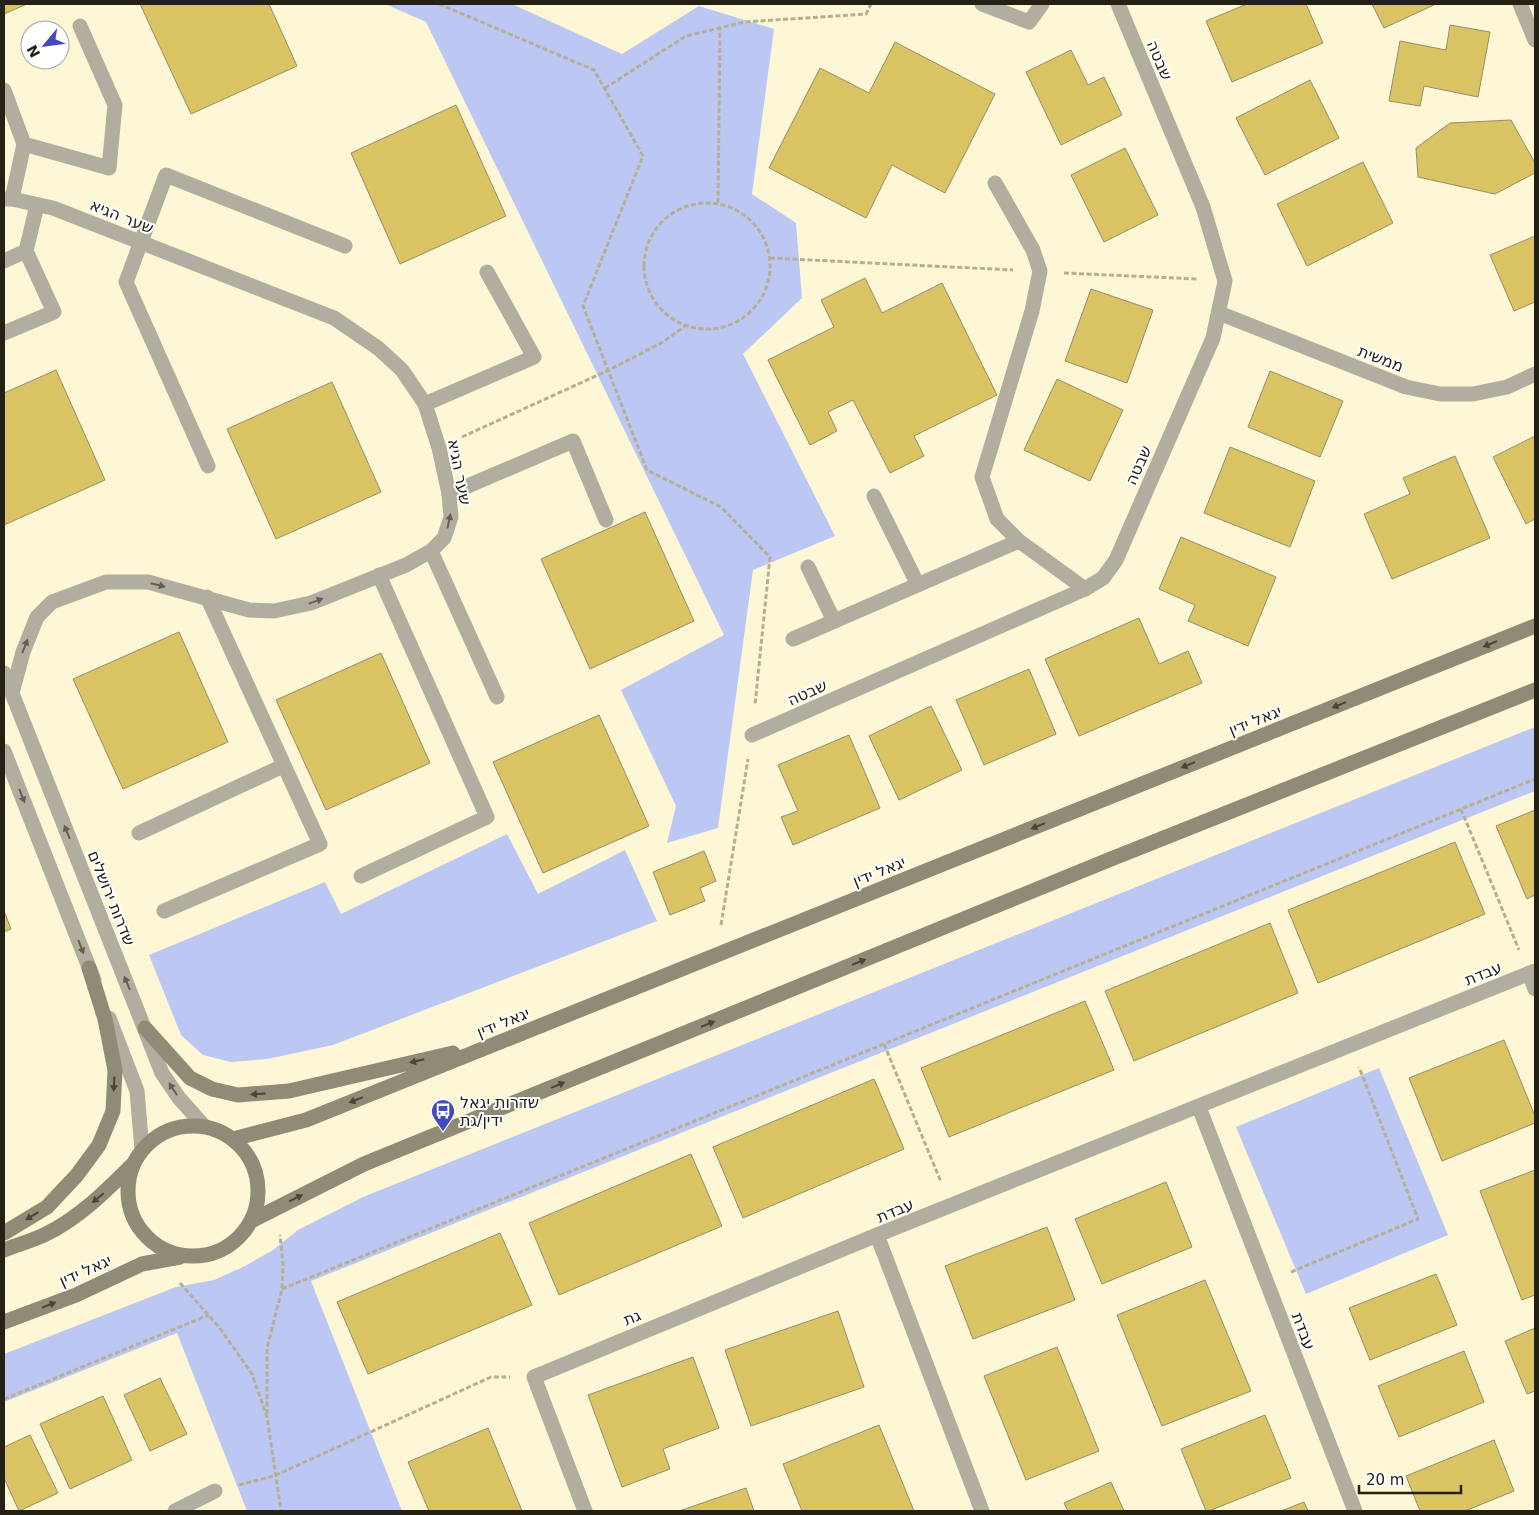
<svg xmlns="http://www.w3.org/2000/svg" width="1539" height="1515" font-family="'DejaVu Sans',Heebo,sans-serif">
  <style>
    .green { fill: #bdc7f4 }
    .building { fill: #d9c363; stroke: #958e6f }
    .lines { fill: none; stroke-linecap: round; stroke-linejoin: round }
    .path { stroke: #b5b095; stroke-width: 3; stroke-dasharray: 5 2.5; stroke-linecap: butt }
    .service { stroke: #b1aea0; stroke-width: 15 }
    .minor { stroke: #b1aea0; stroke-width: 15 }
    .tertiary { stroke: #b1aea0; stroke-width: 15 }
    .secondary { stroke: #908b76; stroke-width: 15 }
    .oneway { fill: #636053 }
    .oneway2 { fill: #4a4636 }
    .labels { text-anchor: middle; stroke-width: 4; stroke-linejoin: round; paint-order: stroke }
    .street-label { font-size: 16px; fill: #242114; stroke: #fff }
    .poi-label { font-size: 16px; fill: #242114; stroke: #fff; text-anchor: start }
  </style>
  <rect width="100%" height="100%" fill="#fef7d5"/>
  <path class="green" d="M385 4H512L622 54 699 6 774 29 752 194 796 223 802 298 743 354 835 536 753 570 718 828 667 843 676 806 621 690 724 635 426 22Z
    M1535 727V791L311 1281 402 1511H247L177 1333 4 1402V1354L176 1287 214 1280 243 1267 273 1250 298 1230 363 1197Z
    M507 834 538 894 625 850 657 921 333 1045 267 1059 231 1062 203 1055 181 1035 149 955 325 882 341 914Z
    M1379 1068 1448 1235 1306 1294 1236 1127Z"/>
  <path class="building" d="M4 4H27L4 14Z
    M140 4H269L297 66 191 114Z
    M1247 4H1306L1323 43 1232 82 1206 21Z
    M1372 4H1436L1384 28Z
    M1450 25 1490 32 1478 97 1424 86 1420 106 1389 101 1400 41 1446 50Z
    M895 42 995 94 945 193 892 165 866 218 769 168 820 68 869 93Z
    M1071 50 1088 85 1104 77 1122 115 1061 145 1026 72Z
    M1310 80 1339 138 1265 175 1236 118Z
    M456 105 506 216 400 264 351 153Z
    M1511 120 1535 163V173L1495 194 1418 177 1416 148 1450 123Z
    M1125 148 1158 215 1104 242 1071 175Z
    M1363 162 1393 223 1307 266 1277 204Z
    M1535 236V302L1514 311 1490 255Z
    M865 278 882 313 942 283 997 395 914 436 924 456 890 473 853 400 828 412 837 431 810 445 768 360 834 327 821 300Z
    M1091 289 1153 310 1127 383 1065 361Z
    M56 370 105 480 4 525V393Z
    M1270 371 1343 401 1320 457 1248 427Z
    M1057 379 1123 410 1090 481 1024 450Z
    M332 382 381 492 276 539 227 429Z
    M1535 436V519L1526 524 1493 457Z
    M1230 447 1315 481 1290 547 1204 513Z
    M1455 456 1490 538 1392 579 1364 514 1410 494 1403 478Z
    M645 512 694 621 590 669 541 559Z
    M1181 537 1276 577 1248 646 1188 621 1195 605 1159 589Z
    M1139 618 1159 664 1188 651 1202 683 1079 736 1045 659Z
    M179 632 228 742 123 789 73 679Z
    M381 653 430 763 326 810 276 700Z
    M1029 669 1056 734 984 765 956 700Z
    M931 706 962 770 899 800 869 736Z
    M599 715 649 826 543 873 493 762Z
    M849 735 880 808 793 845 781 817 798 811 778 765Z
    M1535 810V895L1527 899 1496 826Z
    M1455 842 1485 914 1318 983 1288 910Z
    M704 851 716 881 700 888 705 901 670 915 653 872Z
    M4 911 11 929 4 932Z
    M1270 923 1298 993 1134 1061 1105 991Z
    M1085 1001 1114 1070 949 1137 921 1068Z
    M1504 1040 1535 1116V1123L1442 1161 1409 1078Z
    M874 1079 904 1149 743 1218 713 1147Z
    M691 1154 722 1226 559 1295 529 1223Z
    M1535 1170V1295L1522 1300 1480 1191Z
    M1166 1182 1192 1247 1102 1284 1075 1219Z
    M1047 1227 1075 1300 973 1339 945 1266Z
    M500 1233 532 1305 368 1374 337 1302Z
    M1436 1274 1457 1325 1370 1360 1349 1308Z
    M1205 1280 1251 1391 1162 1426 1117 1315Z
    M838 1311 864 1387 751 1426 725 1350Z
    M1535 1328V1391L1527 1394 1505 1341Z
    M1057 1347 1099 1451 1026 1480 984 1376Z
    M1464 1351 1484 1402 1399 1437 1378 1386Z
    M693 1357 719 1428 663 1449 670 1469 622 1487 588 1395Z
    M160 1378 187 1434 150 1451 124 1395Z
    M103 1396 132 1460 70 1489 40 1424Z
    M1265 1415 1291 1478 1209 1511H1206L1181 1449Z
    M879 1425 914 1511H802L783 1464Z
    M488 1428 522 1511H429L408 1462Z
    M30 1435 58 1493 19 1511 4 1478V1447Z
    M1494 1440 1514 1491 1465 1511H1420L1406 1476Z
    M1111 1482 1124 1511H1068L1064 1503Z
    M746 1488 754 1511H679Z
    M1304 1502 1308 1511H1281Z"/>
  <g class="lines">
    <path class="path" d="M439 4 594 70 643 156 583 306 647 470 721 507 770 557 755 705
      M605 88 686 36 744 22 866 14 871 4
      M644 266a63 63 0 1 1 126 0a63 63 0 1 1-126 0Z
      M718 203 720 29
      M770 258 1013 270
      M1064 273 1197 279
      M462 437 609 370 663 342 685 326
      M1461 809 1519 950
      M721 925 748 759
      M884 1044 941 1182
      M1291 1272 1418 1219 1359 1067
      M180 1283 219 1327 252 1374 267 1417 281 1511
      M282 1289 1535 779
      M4 1399 209 1315
      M267 1414V1348L282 1289 283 1264 280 1235
      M239 1485 274 1476 491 1377H510"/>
    <path class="service" d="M982 4 1029 22 1042 4
      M4 90 24 144
      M995 183 1033 250 1040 271 1032 311 982 477 997 519 1019 541 1085 589
      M12 199 24 144 109 168 115 105 80 26
      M4 261 26 251
      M4 333 54 312 26 251 37 205
      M425 404 534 357 487 272
      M208 466 126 282 166 175 345 246
      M449 494 573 441 606 520
      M874 496 918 585
      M431 551 497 697
      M808 567 834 621
      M793 639 1019 541
      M139 833 283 766
      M361 876 487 817 379 575
      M164 911 320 844 207 597
      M175 1511 215 1491"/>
    <path class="minor" d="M1520 4 1535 40
      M4 199H12L53 208 334 318 378 348 402 370 425 404 439 448 449 494 451 517 444 538 431 551 406 565 311 603 274 611 249 610 148 582H106L52 602 37 617 23 652 12 693
      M1219 313 1406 387 1440 394H1473L1507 387 1535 374
      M752 735 1085 589 1103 578 1116 560 1213 338 1225 281 1203 207 1118 4
      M1529 973 1535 989
      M1199 1107 1355 1511
      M877 1235 982 1511
      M585 1511 534 1377 877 1235 1535 971"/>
    <path class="tertiary" d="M4 673 162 1073 179 1098 204 1126
      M4 751 94 980
      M109 1018 137 1091 142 1150"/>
    <path class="secondary" d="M145 1028 190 1078 212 1089 238 1095 289 1091 453 1053
      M128 1191a65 65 0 1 1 130 0a65 65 0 1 1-130 0Z
      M233 1139 306 1120 1535 626
      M253 1220 364 1164 1106 861 1535 690
      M4 1233 47 1207 77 1175 99 1145 113 1111 115 1070 105 1019 89 968
      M4 1250C17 1245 31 1241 44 1235 78 1219 106 1191 132 1165
      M4 1322 76 1295 142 1264 180 1257"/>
  </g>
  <defs><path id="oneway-solid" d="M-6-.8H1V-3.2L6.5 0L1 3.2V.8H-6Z" transform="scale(1.25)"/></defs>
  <g class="oneway">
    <use href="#oneway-solid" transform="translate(449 521) rotate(-78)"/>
    <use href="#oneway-solid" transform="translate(158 585) rotate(14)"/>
    <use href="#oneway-solid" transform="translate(316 601) rotate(-20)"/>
    <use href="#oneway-solid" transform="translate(25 646) rotate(-69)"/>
    <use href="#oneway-solid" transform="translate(22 796) rotate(69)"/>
    <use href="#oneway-solid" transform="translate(67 832) rotate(-112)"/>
    <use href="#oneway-solid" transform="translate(81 947) rotate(69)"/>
    <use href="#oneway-solid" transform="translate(127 983) rotate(-112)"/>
    <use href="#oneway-solid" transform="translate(173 1089) rotate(-123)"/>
  </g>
  <g class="oneway2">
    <use href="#oneway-solid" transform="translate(1490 644) rotate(158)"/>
    <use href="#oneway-solid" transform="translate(1339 705) rotate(158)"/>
    <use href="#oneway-solid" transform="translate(1188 765) rotate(158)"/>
    <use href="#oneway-solid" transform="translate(1038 826) rotate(158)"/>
    <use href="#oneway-solid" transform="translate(859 962) rotate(-22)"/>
    <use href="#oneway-solid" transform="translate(708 1024) rotate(-22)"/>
    <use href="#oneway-solid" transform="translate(417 1061) rotate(167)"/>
    <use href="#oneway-solid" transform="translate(114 1084) rotate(93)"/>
    <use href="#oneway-solid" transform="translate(558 1085) rotate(-22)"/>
    <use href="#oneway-solid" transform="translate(258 1094) rotate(177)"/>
    <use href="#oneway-solid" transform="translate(356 1100) rotate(158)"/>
    <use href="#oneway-solid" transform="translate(98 1198) rotate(141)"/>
    <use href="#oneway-solid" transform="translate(296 1198) rotate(-26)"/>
    <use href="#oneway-solid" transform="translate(32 1216) rotate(149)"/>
    <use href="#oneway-solid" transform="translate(49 1305) rotate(-21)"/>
  </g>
  <defs>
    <g id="bus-pin" transform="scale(1.25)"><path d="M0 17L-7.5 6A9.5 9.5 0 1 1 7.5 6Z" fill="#4449be" stroke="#fff"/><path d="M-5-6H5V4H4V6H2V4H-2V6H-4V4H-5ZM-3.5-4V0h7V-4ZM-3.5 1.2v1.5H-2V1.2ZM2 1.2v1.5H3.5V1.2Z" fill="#fff"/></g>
  </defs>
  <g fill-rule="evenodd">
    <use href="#bus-pin" x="443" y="1111"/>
  </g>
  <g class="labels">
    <g class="street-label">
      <text transform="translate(1160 60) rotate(67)" y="6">שבטה</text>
      <text transform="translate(122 216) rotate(22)" y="6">שער הגיא</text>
      <text transform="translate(1381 358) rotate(21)" y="6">ממשית</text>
      <text transform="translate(1138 465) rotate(-66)" y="6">שבטה</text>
      <text transform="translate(460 472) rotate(79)" y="6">שער הגיא</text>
      <text transform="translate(807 692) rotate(-24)" y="6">שבטה</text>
      <text transform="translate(1255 720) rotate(-22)" y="6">יגאל ידין</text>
      <text transform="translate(879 871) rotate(-22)" y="6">יגאל ידין</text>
      <text transform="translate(112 898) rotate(68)" y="6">שדרות ירושלים</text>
      <text transform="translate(1483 973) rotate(-22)" y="6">עבדת</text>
      <text transform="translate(503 1022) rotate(-22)" y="6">יגאל ידין</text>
      <text transform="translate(895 1210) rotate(-23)" y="6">עבדת</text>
      <text transform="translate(85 1270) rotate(-24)" y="6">יגאל ידין</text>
      <text transform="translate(632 1317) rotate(-22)" y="6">גת</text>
      <text transform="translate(1304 1331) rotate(69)" y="6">עבדת</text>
    </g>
    <g class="poi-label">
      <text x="460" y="1108">שדרות יגאל<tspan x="460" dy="18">ידין/גת</tspan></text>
    </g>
  </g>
  <rect width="1539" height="1515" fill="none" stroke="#242114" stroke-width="10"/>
  <g transform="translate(45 45) rotate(241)"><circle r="24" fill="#ffffff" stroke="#a7a6a1"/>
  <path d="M0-4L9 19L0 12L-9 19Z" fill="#4449be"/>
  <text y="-8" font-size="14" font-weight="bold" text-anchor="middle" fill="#242114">N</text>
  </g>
  <path d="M1359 1485v8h102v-8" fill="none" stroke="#242114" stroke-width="2.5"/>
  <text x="1366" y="1485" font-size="15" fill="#242114" stroke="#ffffff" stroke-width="4" paint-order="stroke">20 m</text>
</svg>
